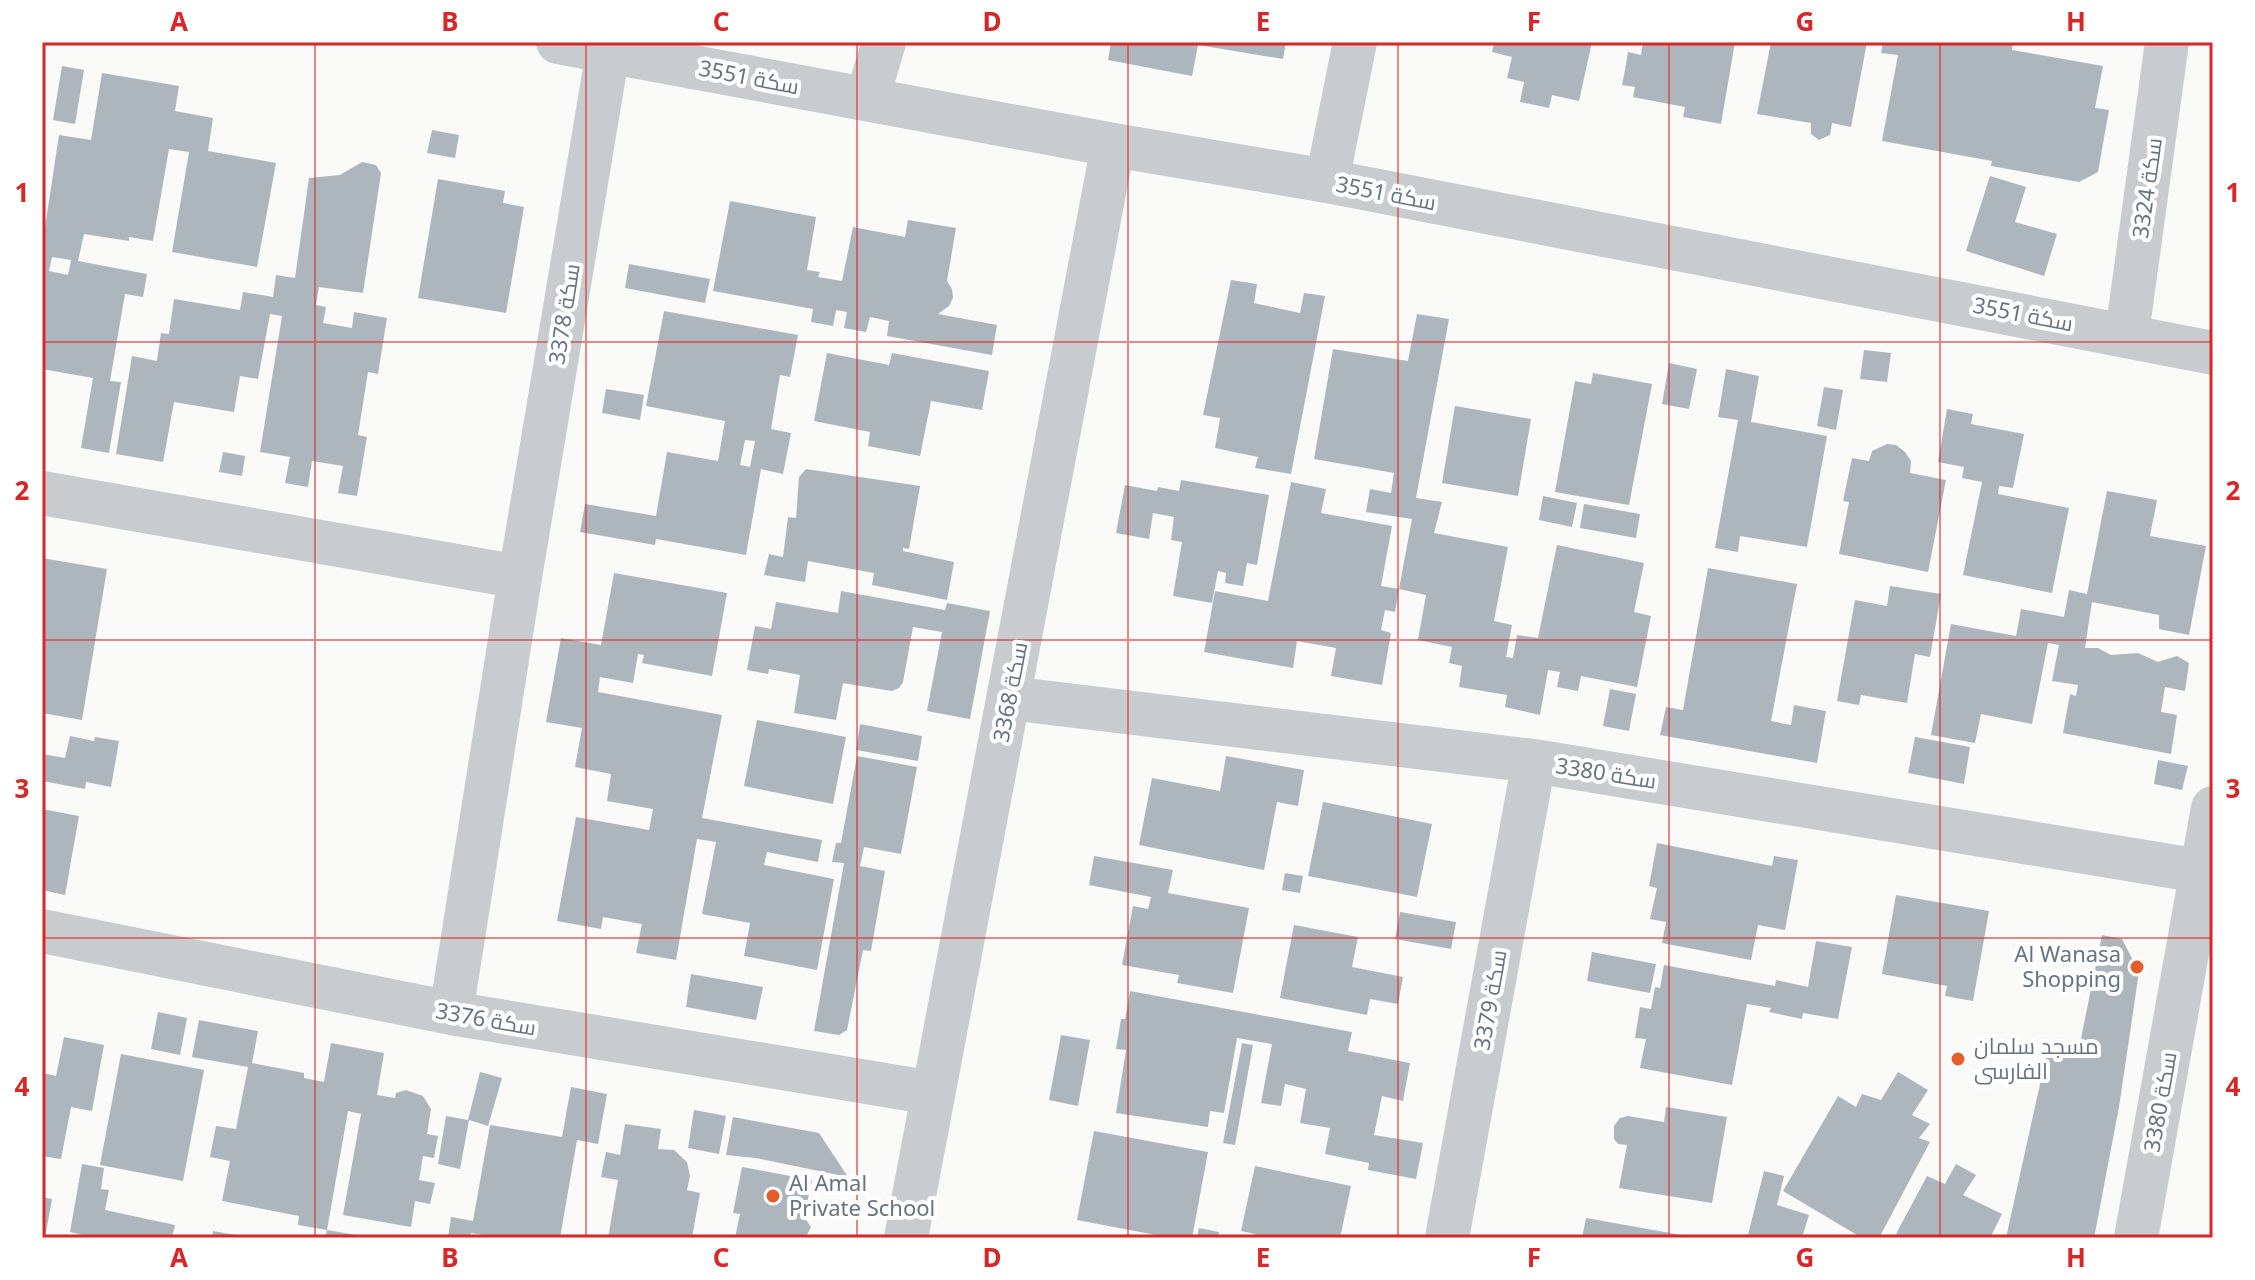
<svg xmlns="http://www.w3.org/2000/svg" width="2255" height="1280" font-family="'Noto Sans',Cairo,sans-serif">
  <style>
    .building { fill: #aeb6bd; fill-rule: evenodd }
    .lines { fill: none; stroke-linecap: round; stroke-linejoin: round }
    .minor { stroke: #c8cccf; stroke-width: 44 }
    .grid { fill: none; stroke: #d62828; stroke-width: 2; stroke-opacity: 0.55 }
    .poi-dot { fill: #e65d2b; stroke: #fff; stroke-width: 3 }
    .labels { text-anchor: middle; stroke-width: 8; stroke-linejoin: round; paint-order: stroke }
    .street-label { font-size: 22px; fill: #647483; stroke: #fff }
    .poi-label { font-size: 22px; fill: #647483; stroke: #fff; text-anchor: start }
    .neatline { fill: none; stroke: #d62828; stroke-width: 3 }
    .grid-label { font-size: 26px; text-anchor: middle; font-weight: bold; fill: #d62828 }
  </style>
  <rect width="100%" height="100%" fill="#fafaf8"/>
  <path class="building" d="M1111 42H1286L1283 59 1198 45 1192 76 1108 60Z
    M1494 42H1592L1579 101 1552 95 1549 108 1520 102 1524 82 1507 78 1512 57 1492 52Z
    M1643 42H1735L1721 124 1683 117 1685 107 1633 97 1635 87 1622 85 1625 70 1628 52 1641 55Z
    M1771 42H1867L1851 127 1832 123 1830 135 1819 140 1811 134V123L1757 114Z
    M1883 42H2013L2012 50 2103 66 2095 108 2109 110 2098 172 2079 182 1991 166 1992 161 1882 141 1898 55 1881 53Z
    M62 66 84 70 75 124 53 120Z
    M102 73 179 86 175 111 213 118 208 151 276 163 257 267 172 252 189 152 169 149 153 241 129 237V241L84 234 78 261 147 274 143 297 125 294 110 381 121 382 109 453 81 448 93 378 42 369V226L45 227 59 135 91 140ZM52 257 71 260 68 275 49 271Z
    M432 130 459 135 455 158 427 153Z
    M362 162 376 165 381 173 363 293 319 287 316 305 326 307 323 323 352 328 354 312 387 318 378 374 368 372 358 435 367 437 357 496 338 493 343 466 312 461 308 487 285 483 290 457 260 452 282 316 270 314 258 379 240 376 234 412 174 402 163 462 116 454 132 356 157 361 161 333 169 334 174 299 240 310 243 292 273 297 276 275 295 278 309 178 340 175Z
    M1990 176 2026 187 2015 222 2057 234 2044 276 1966 251Z
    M438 179 505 191 503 203 524 207 506 313 418 298Z
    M730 201 816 217 807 270 820 272 818 277 842 281 853 227 905 237 908 220 956 228 947 281 952 289 953 298 949 306 938 314 997 325 992 355 887 336 889 321 870 317 866 332 844 328 847 312 836 310 833 326 811 322 813 309 713 291Z
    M629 264 710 279 705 303 625 288Z
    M1231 280 1257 284 1254 303 1300 313 1304 293 1325 296 1291 474 1255 468 1258 457 1215 448 1220 418 1203 415Z
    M664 311 798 335 790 377 780 375 771 429 791 433 783 474 761 469 746 555 656 539 655 545 580 532 585 504 656 516 667 452 718 461 725 421 646 406ZM745 440 755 441 750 467 740 465Z
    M1417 314 1449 319 1416 498 1442 502 1434 533 1508 547 1494 621 1512 625 1506 657 1513 658 1517 635 1538 638 1557 545 1644 563 1634 612 1651 616 1637 687 1581 676 1578 691 1557 687 1560 672 1548 670 1540 715 1505 707 1507 695 1459 687 1462 666 1449 663 1452 647 1418 640 1426 595 1399 589 1412 519 1366 512 1370 489 1391 493 1394 473 1314 459 1333 349 1408 361Z
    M1864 350 1891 353 1887 382 1860 379Z
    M827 353 889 365 892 353 989 371 982 410 931 401 920 456 868 446 870 432 814 421Z
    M1669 363 1697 369 1689 409 1662 404Z
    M1726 369 1759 376 1751 422 1827 436 1807 547 1740 536 1738 552 1715 548 1738 420 1718 417Z
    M1593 373 1652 384 1629 505 1555 492 1575 381 1591 384Z
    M1824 387 1843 390 1836 430 1817 426Z
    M606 389 644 395 640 420 602 413Z
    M1455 406 1531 419 1518 496 1442 483Z
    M1947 409 1973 414 1971 424 2024 434 2013 488 1999 486 1998 494 2069 508 2052 593 1963 575 1982 482 1962 478 1964 467 1938 462Z
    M1887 444 1896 445 1905 452 1911 461 1910 473 1946 480 1928 572 1839 554 1849 502 1843 501 1852 458 1869 461 1872 451Z
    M223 452 245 456 242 476 219 472Z
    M806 469 920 486 909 549 903 548V551L954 562 947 600 872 585 874 573 808 561 805 582 764 575 769 554 783 557 788 517 796 518 799 477Z
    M1181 480 1269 495 1257 565 1247 563 1243 586 1225 583 1226 573 1218 571 1212 603 1173 596 1182 542 1171 540 1174 517 1153 513 1149 539 1116 533 1125 485 1157 491 1158 487 1179 491Z
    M1291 482 1326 489 1321 513 1392 526 1381 586 1399 589 1395 612 1385 610 1381 630 1391 633 1382 685 1331 676 1336 648 1297 641 1293 668 1204 652 1215 591 1268 601Z
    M2107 491 2157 500 2150 536 2206 546 2189 635 2159 629V615L2092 602 2089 621 2085 648H2098L2111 655 2138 653 2158 662 2177 656 2189 663 2185 691 2165 687 2161 712 2177 715 2171 754 2063 733 2070 694 2076 696 2078 685 2052 681 2059 645 2048 643 2032 724 1981 714 1975 743 1931 735 1951 624 2016 636 2021 609 2064 617 2069 590 2087 594Z
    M1543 496 1577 503 1572 527 1539 520Z
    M1584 504 1640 514 1636 538 1580 528Z
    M42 558 107 569 82 720 42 713Z
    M1708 568 1797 584 1771 721 1791 725 1794 705 1826 711 1817 763 1660 735 1666 707 1683 710Z
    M614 573 727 593 712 676 642 663 644 655 638 654 633 683 600 677 598 692 722 715 702 818 822 840 818 862 767 852 764 865 834 879 817 970 744 956 750 923 702 914 716 842 697 839 676 960 636 953 642 924 603 917 601 929 557 921 576 817 649 830 653 809 607 801 611 774 575 767 582 728 546 722 561 638 601 645Z
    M1890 586 1941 594 1930 657 1915 654 1907 703 1861 695 1859 705 1837 701 1855 600 1887 606Z
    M841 591 945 610 947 603 990 611 970 719 927 711 942 632 913 627 903 682 899 688 892 691 843 683 836 720 794 713 800 675 769 669 768 674 747 670 755 626 771 629 776 602 838 613Z
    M1610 689 1636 694 1629 731 1603 726Z
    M757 720 846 737 833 804 744 786Z
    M860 724 922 736 918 761 856 750Z
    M70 736 94 741 95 737 119 741 111 787 86 782 85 789 42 781V754L65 758Z
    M1915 737 1970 747 1964 784 1908 773Z
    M857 756 917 767 901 854 864 847 860 866 885 871 871 951 863 950 847 1030 839 1035 814 1031 844 863 832 862 836 843H841Z
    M1226 756 1304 770 1298 806 1277 802 1264 870 1139 845 1152 778 1220 791Z
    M2158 760 2188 766 2182 790 2154 784Z
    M1323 802 1432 824 1417 897 1308 876Z
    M42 809 79 816 65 895 42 890Z
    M1657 843 1772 866 1774 856 1798 860 1785 930 1758 925 1751 960 1662 943 1666 922 1650 919 1657 888 1649 886Z
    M1094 856 1173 870 1168 893 1249 908 1233 993 1177 983 1179 975 1122 965 1133 906 1148 909 1151 897 1089 885Z
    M1285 873 1303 876 1300 893 1282 890Z
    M1896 895 1989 911 1973 1001 1945 996 1947 986 1882 974Z
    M1400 912 1456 922 1451 949 1395 939Z
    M1294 925 1358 937 1352 967 1403 977 1398 1004 1370 999 1367 1015 1280 998Z
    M2102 935 2122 939 2139 972 2119 1107 2094 1238H2006L2048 1048 2078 1053Z
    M1816 941 1852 947 1838 1019 1803 1013 1802 1019 1769 1012 1771 1008 1747 1004 1732 1085 1640 1068 1646 1039 1635 1038 1640 1007 1651 1009 1655 987 1660 988 1664 965 1775 986 1776 980 1808 987Z
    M1592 952 1656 964 1650 993 1587 981Z
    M691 974 763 987 756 1020 686 1007Z
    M1130 991 1352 1032 1348 1051 1410 1063 1403 1101 1382 1096 1374 1135 1423 1143 1416 1179 1368 1170 1369 1163 1325 1154 1330 1128 1300 1123 1306 1089 1285 1084 1281 1106 1261 1103 1272 1044 1237 1038 1224 1113 1210 1111 1208 1127 1116 1113 1126 1050 1116 1049 1121 1019H1125Z
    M158 1012 187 1018 180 1055 151 1049Z
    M199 1020 258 1031 252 1063 304 1073V1078L324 1082 331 1043 384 1053 377 1095 395 1098 396 1093 406 1090 423 1096 431 1109 427 1134 438 1136 434 1158 423 1156 419 1180 435 1183 430 1204 415 1201 411 1227 343 1215 361 1114 348 1111 327 1230 298 1225 299 1216 222 1201 230 1161 210 1157 216 1126 236 1129 248 1067 192 1057Z
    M1061 1035 1090 1040 1078 1106 1049 1100Z
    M64 1037 104 1045 92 1111 71 1107 61 1159 42 1156V1073L56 1076Z
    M1242 1043 1253 1045 1235 1145 1223 1143Z
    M121 1054 204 1070 183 1181 100 1165Z
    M480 1072 502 1078 488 1126 469 1120 460 1169 438 1164 446 1116 468 1120Z
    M1898 1072 1928 1090 1912 1115 1930 1124 1919 1138 1930 1142 1879 1238H1862L1783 1191 1838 1096 1856 1107 1862 1094 1881 1100Z
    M571 1087 607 1094 598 1144 577 1140 560 1238H502L471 1233 470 1238H448L451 1217 473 1221 490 1125 562 1137Z
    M1666 1107 1727 1117 1712 1203 1619 1188 1627 1145 1618 1144 1614 1139V1126L1620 1118 1628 1116 1664 1122Z
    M694 1110 726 1116 719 1154 688 1148Z
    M733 1117 819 1133 848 1177 756 1158 726 1155Z
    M625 1124 661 1129 658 1149 674 1150 687 1162 690 1176 687 1190 700 1193 692 1238H608L618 1180 601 1177 606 1152 620 1155Z
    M1094 1131 1208 1152 1192 1238H1172L1077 1220Z
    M82 1164 104 1168 101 1189 109 1190 105 1210 175 1225 172 1238H82L83 1235 70 1232Z
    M1956 1164 1976 1175 1963 1195 2002 1214 1990 1238H1902L1896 1234 1927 1176 1945 1184Z
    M1255 1166 1351 1186 1340 1238H1254L1255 1234 1241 1231Z
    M742 1167 812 1180 804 1217 811 1227 807 1235 813 1238H735L740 1214 733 1213Z
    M1764 1171 1784 1176 1777 1205 1809 1215 1802 1238H1757L1748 1235Z
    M42 1197 52 1199 45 1238H42Z
    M1586 1218 1687 1236V1238H1582Z
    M1199 1228 1219 1232 1218 1238H1197Z
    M327 1230 362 1236V1238H325Z
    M213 1231 241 1236V1238H212Z"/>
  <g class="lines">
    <path class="minor" d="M558 42 1113 145 1327 181 2213 353
      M867 99 884 42
      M1327 181 1355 42
      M2127 334 2167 42
      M42 493 520 577
      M1008 698 1534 761 2200 871
      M42 931 451 1013 933 1093
      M451 1013 520 577 608 51
      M906 1238 1113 145
      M1447 1238 1534 761
      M2136 1238 2213 808"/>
  </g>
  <path class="grid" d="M315 42V1238M586 42V1238M857 42V1238M1128 42V1238M1398 42V1238M1669 42V1238M1940 42V1238M42 342H2213M42 640H2213M42 938H2213"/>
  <g class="poi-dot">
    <circle cx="2137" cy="967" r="8"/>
    <circle cx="1958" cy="1059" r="8"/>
    <circle cx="773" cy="1196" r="8"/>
  </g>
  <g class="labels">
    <g class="street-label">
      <text transform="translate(749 77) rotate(11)" y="8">سكة 3551</text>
      <text transform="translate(2147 188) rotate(-82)" y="8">سكة 3324</text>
      <text transform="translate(1386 193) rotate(11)" y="8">سكة 3551</text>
      <text transform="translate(564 314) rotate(-81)" y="8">سكة 3378</text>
      <text transform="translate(2023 314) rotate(11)" y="8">سكة 3551</text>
      <text transform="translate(1010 692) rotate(-79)" y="8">سكة 3368</text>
      <text transform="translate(1606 773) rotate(9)" y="8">سكة 3380</text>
      <text transform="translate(1490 1000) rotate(-80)" y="8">سكة 3379</text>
      <text transform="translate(486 1019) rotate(10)" y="8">سكة 3376</text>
      <text transform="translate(2160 1102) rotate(-80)" y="8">سكة 3380</text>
    </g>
    <g class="poi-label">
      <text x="2121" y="962" text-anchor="end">Al Wanasa<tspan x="2121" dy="25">Shopping</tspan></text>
      <text x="1974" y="1054">مسجد سلمان<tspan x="1974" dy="25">الفارسى</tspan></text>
      <text x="789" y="1191">Al Amal<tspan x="789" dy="25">Private School</tspan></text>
    </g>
  </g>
  <rect width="2255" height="1280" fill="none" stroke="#ffffff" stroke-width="88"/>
  <rect x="44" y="44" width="2167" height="1192" class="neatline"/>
  <g class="grid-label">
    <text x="179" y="31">A</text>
    <text x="450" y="31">B</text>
    <text x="721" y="31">C</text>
    <text x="992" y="31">D</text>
    <text x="1263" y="31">E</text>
    <text x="1534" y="31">F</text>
    <text x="1805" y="31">G</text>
    <text x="2076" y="31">H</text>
    <text x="22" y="202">1</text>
    <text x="2233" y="202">1</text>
    <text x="22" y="500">2</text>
    <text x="2233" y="500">2</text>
    <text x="22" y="798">3</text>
    <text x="2233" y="798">3</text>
    <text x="22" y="1096">4</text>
    <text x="2233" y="1096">4</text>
    <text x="179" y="1267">A</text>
    <text x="450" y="1267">B</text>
    <text x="721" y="1267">C</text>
    <text x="992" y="1267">D</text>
    <text x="1263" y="1267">E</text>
    <text x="1534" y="1267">F</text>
    <text x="1805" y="1267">G</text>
    <text x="2076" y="1267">H</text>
  </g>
</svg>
